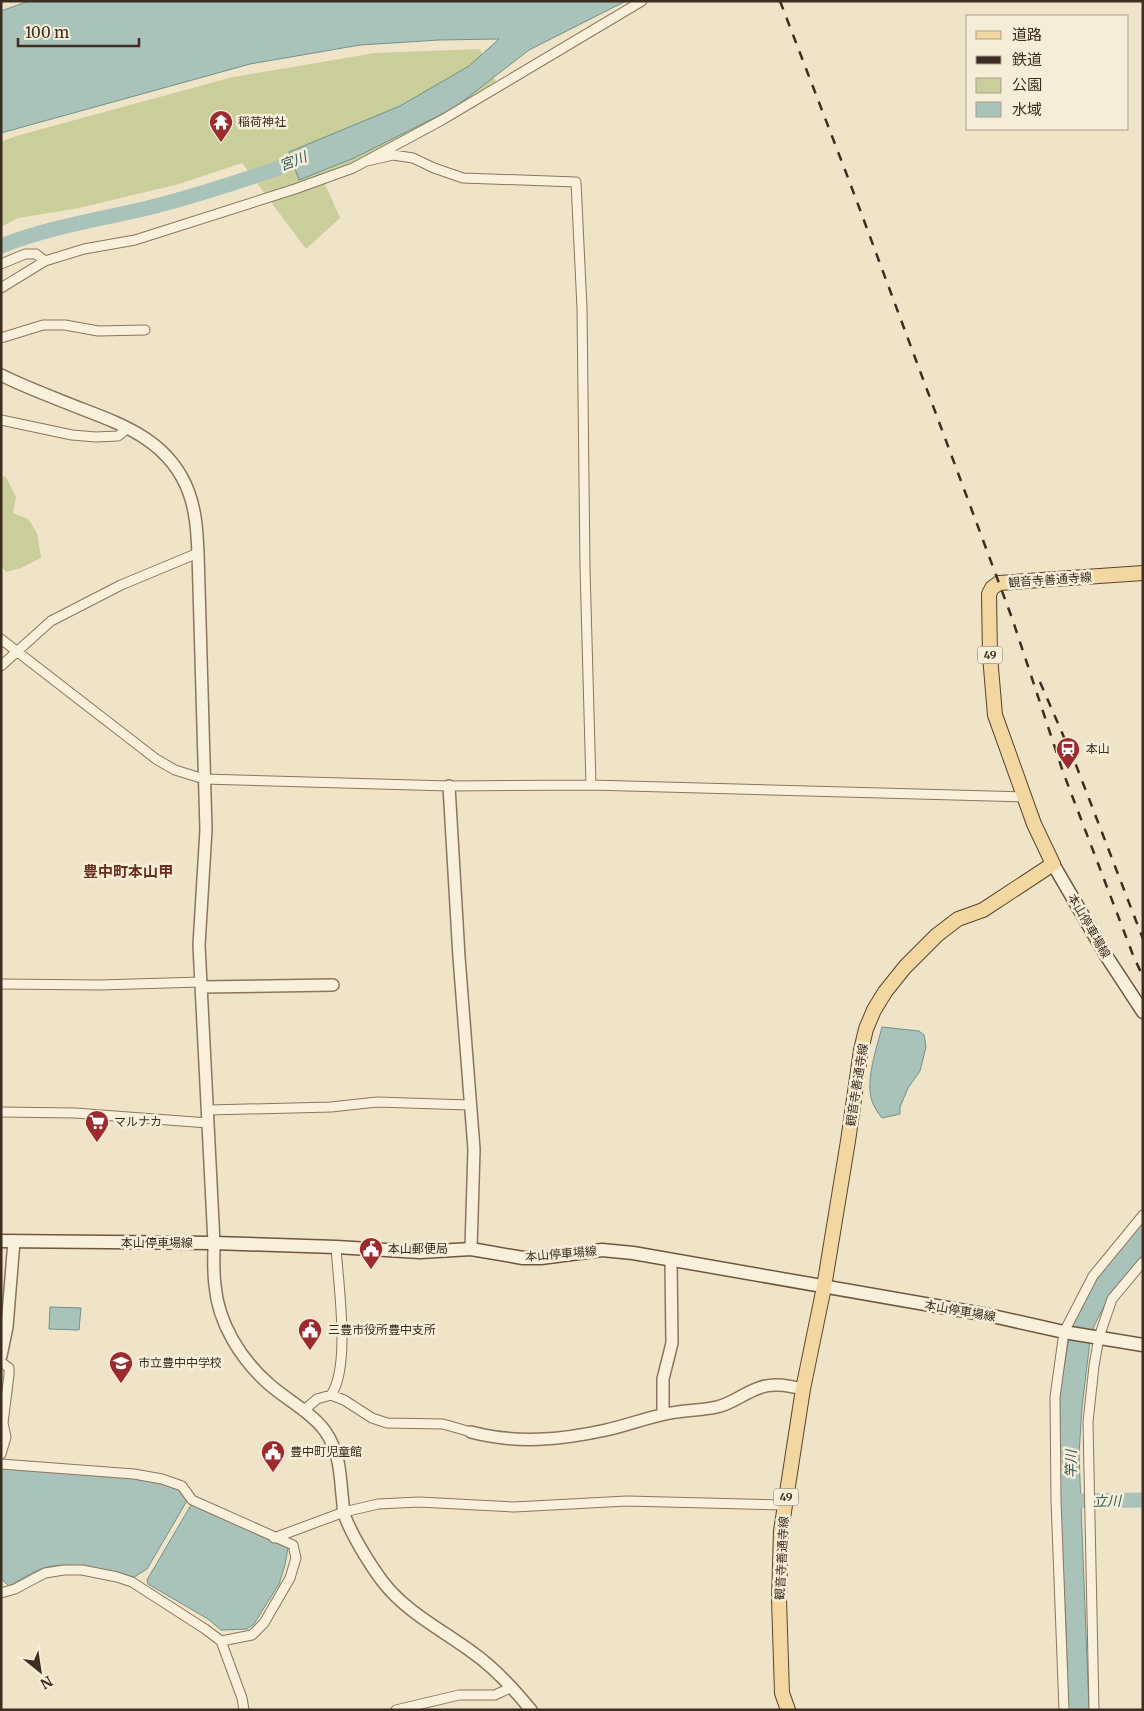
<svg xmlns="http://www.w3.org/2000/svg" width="1144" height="1711" font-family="Merriweather,'Noto Sans JP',serif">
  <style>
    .green { fill: #c9ce9b }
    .water { fill: #a9c3bb; stroke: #6f9289 }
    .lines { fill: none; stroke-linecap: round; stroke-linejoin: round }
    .river { stroke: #a9c3bb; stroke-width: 15 }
    .minor-casing { stroke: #8c755c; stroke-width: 11 }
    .tertiary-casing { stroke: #8c755c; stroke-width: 14 }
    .secondary-casing { stroke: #6e563f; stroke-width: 15 }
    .primary-casing { stroke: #5a4330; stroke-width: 16 }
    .minor { stroke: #f9f0db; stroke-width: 9 }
    .tertiary { stroke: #f9f0db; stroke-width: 11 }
    .secondary { stroke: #f9f0db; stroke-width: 12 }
    .primary { stroke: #f2d7a0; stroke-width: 14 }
    .rail { stroke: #3c2d20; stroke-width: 2.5; stroke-dasharray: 9 9; stroke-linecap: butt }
    .labels { text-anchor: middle; stroke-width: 5; stroke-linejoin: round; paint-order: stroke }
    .shield { fill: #f6edd8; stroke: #746757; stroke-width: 1 }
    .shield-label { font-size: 11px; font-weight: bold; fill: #3c2d20 }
    .poi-label { font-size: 12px; fill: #3c2d20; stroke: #f6edd8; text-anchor: start }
    .street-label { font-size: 12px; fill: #3c2d20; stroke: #f6edd8 }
    .water-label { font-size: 14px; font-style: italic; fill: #2f5c58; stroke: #f6edd8 }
    .quarter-label { font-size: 15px; font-weight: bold; fill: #692d1f; stroke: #f6edd8 }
  </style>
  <rect width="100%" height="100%" fill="#efe3c8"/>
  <path class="green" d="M480 49 496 82 372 154 321 175 340 218 306 249 242 163 179 184 79 208 18 218 1 227V142L16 136 233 77 375 53Z
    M1 476 6 477 16 497 13 513 28 519 37 533 41 558 21 568 6 572 1 564Z"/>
  <path class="water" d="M29 1H626L529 50 454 108 354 158 299 180 289 152 400 106 469 66 499 39 439 40 360 45 250 64 1 133V11Z
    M882 1027 919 1031 924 1035 926 1047 920 1071 908 1088 900 1107V1114L882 1118C878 1113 874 1107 872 1101 865 1080 877 1047 882 1027Z
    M1143 1222V1255L1112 1291 1094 1326 1090 1341 1082 1407 1079 1454 1089 1710H1068L1066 1627 1059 1501V1396L1072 1322 1097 1277Z
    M50 1307 81 1308 79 1330 49 1329Z
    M1 1467 142 1479 167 1484 180 1490 188 1499 147 1569 134 1577C109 1571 70 1560 44 1568 32 1572 20 1580 9 1586L1 1579Z
    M196 1504 288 1548 285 1565 279 1584 254 1624 247 1629 221 1630 208 1619 148 1584 147 1580 191 1505Z"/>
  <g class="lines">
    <path class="river" d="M1 246C51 226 104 219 156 206 209 192 260 175 312 156
      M1070 1501 1143 1500"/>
    <g class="minor-casing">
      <path id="minor" d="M367 161 393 155 413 158 434 168 463 178 576 182 582 308 585 568 591 785
        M1 264 25 254H36L45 261 84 249 135 240 295 189 353 168 442 120 642 1
        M1 288 45 261
        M1 338 43 325H65L98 331 145 330
        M1 420 72 435 96 437 118 436 128 428
        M1 639 156 759 175 770 204 779 449 786 591 785 1023 797
        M1 666 51 621 121 585 198 553
        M1 984 100 985 201 982
        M208 1110 331 1107 377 1102 469 1105
        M1 1112 75 1113 208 1123
        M1 1362 9 1368V1375L3 1423 6 1437 1 1454
        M331 1395C351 1366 338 1283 336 1247
        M303 1411 317 1399 331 1395 344 1400 372 1418 387 1423 443 1424 471 1432
        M1 1464 134 1474 162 1479 182 1486 192 1500 293 1545 296 1558 290 1578 264 1623 252 1635 221 1641
        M274 1538 344 1512 378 1504 419 1502 514 1507 627 1501 784 1505
        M1 1593 15 1589 45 1573 64 1570H82L117 1577 132 1582 205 1629 221 1641 242 1698 244 1710
        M396 1710 459 1695H495L512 1687
        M1064 1710 1056 1500 1055 1397 1064 1332 1093 1276 1143 1215
        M1094 1710 1088 1422 1094 1366 1099 1337 1112 1299 1143 1262"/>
    </g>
    <g class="tertiary-casing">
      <path id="tertiary" d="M1 375C27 388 55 398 82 409 127 426 171 443 189 493 196 512 197 532 198 553L206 830 199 945 214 1243C214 1257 213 1271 215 1285 218 1323 241 1360 270 1385 286 1399 312 1413 325 1431 339 1451 340 1471 342 1495 343 1501 343 1508 344 1514 351 1534 370 1565 383 1582 406 1612 442 1630 472 1652 495 1668 513 1688 531 1710
        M449 786 459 957 474 1149 471 1249
        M201 987 333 985
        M1 1356 7 1327 14 1241
        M663 1414V1379L672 1343 671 1260
        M471 1432C516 1444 561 1440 606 1430 625 1426 643 1419 661 1415 679 1410 699 1411 717 1407 733 1403 744 1393 759 1388 773 1382 789 1386 803 1389"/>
    </g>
    <g class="secondary-casing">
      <path id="secondary" d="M1053 864 1107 957 1143 1012
        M1 1241 214 1243 336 1247 420 1252 471 1249 523 1258H541L602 1250 633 1253 988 1315 1064 1332 1143 1345"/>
    </g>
    <g class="primary-casing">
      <path id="primary" d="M788 1710 782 1693 779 1599 781 1531 803 1389 824 1287 848 1141 861 1050 866 1029 874 1010 885 992 905 967 937 935 958 919 983 910 1053 864 1034 824 995 715 990 656 989 594 992 588 999 583 1143 573"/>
    </g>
    <use href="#minor" class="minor"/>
    <use href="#tertiary" class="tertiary"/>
    <use href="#secondary" class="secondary"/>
    <use href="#primary" class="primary"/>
    <path class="rail" d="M780 1 850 183 1012 618 1063 772 1133 955 1143 977
      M1040 682 1076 765 1143 939"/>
  </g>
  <defs>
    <g id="temple-pin" transform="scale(1.25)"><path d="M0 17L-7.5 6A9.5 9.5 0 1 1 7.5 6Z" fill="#9b2b2e" stroke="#f6edd8"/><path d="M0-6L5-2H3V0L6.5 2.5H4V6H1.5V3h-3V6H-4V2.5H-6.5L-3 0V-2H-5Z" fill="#fff"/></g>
    <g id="station-pin" transform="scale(1.25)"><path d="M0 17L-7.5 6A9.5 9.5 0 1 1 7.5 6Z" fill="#9b2b2e" stroke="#f6edd8"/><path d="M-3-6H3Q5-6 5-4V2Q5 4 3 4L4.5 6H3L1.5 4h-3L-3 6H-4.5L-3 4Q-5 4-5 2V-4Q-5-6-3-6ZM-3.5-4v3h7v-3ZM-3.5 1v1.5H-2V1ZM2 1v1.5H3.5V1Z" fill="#fff"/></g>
    <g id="supermarket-pin" transform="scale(1.25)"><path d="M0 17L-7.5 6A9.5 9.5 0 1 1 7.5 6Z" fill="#9b2b2e" stroke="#f6edd8"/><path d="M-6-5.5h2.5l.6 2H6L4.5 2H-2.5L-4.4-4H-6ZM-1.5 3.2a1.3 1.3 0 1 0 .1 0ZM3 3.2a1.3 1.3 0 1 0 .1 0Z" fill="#fff"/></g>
    <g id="civic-pin" transform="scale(1.25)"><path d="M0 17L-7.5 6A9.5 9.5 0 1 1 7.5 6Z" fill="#9b2b2e" stroke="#f6edd8"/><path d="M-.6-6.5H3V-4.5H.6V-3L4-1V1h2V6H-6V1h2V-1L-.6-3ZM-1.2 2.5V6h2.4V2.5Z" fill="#fff"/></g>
    <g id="school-pin" transform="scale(1.25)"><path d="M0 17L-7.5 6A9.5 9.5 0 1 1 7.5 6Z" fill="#9b2b2e" stroke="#f6edd8"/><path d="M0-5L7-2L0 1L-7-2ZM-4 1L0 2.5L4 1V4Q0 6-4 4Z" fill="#fff"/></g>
  </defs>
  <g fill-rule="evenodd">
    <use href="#temple-pin" x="221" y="122"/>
    <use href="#station-pin" x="1068" y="749"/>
    <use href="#supermarket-pin" x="97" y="1122"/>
    <use href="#civic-pin" x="371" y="1249"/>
    <use href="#civic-pin" x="310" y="1330"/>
    <use href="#school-pin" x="121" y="1363"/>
    <use href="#civic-pin" x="273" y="1452"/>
  </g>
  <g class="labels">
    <g class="shield">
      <rect x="977.5" y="646.5" width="25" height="17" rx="4"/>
      <rect x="773.5" y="1488.5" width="25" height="17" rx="4"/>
    </g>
    <g class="shield-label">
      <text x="990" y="659">49</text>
      <text x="786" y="1501">49</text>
    </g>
    <g class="poi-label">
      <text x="238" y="126">稲荷神社</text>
      <text x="1086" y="753">本山</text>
      <text x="114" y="1126">マルナカ</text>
      <text x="388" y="1253">本山郵便局</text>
      <text x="328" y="1334">三豊市役所豊中支所</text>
      <text x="138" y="1367">市立豊中中学校</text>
      <text x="290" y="1456">豊中町児童館</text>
    </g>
    <g class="street-label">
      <text transform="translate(1050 580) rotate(-4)" y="4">観音寺善通寺線</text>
      <text transform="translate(1089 926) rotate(60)" y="4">本山停車場線</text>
      <text transform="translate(857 1085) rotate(-81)" y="4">観音寺善通寺線</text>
      <text x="157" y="1247">本山停車場線</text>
      <text transform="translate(561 1254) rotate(-5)" y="4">本山停車場線</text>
      <text transform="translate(960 1311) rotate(10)" y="4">本山停車場線</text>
      <text transform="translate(782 1558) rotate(-87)" y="4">観音寺善通寺線</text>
    </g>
    <g class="water-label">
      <text transform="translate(293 161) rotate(-21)" y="5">宮川</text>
      <text transform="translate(1071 1464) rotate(-90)" y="5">竿川</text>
      <text transform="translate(1107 1501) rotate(-1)" y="5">立川</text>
    </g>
    <g class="quarter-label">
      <text x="128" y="877">豊中町本山甲</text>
    </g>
  </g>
  <rect width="1144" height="1711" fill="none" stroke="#3c2d20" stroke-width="5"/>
  <rect x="966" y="15" width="162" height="115" fill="#f6edd8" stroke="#aca08e"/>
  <rect x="976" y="31" width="25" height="8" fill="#f2d7a0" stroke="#aca08e"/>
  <text x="1012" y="40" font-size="15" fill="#3c2d20">道路</text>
  <rect x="976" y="56" width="25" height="8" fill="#3c2d20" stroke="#aca08e"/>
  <text x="1012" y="65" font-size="15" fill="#3c2d20">鉄道</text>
  <rect x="976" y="78" width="25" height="15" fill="#c9ce9b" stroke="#aca08e"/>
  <text x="1012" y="90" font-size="15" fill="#3c2d20">公園</text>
  <rect x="976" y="102" width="25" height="15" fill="#a9c3bb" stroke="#aca08e"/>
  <text x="1012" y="115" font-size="15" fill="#3c2d20">水域</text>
  <g transform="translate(40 1671) rotate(150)" stroke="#f6edd8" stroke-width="4" paint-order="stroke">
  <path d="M0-4L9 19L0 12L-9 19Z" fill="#3c2d20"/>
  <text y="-8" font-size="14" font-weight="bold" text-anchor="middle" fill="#3c2d20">N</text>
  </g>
  <path d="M18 38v8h121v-8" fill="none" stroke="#3c2d20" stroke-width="2.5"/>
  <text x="25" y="38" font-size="15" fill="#3c2d20" stroke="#f6edd8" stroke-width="4" paint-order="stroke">100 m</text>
</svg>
